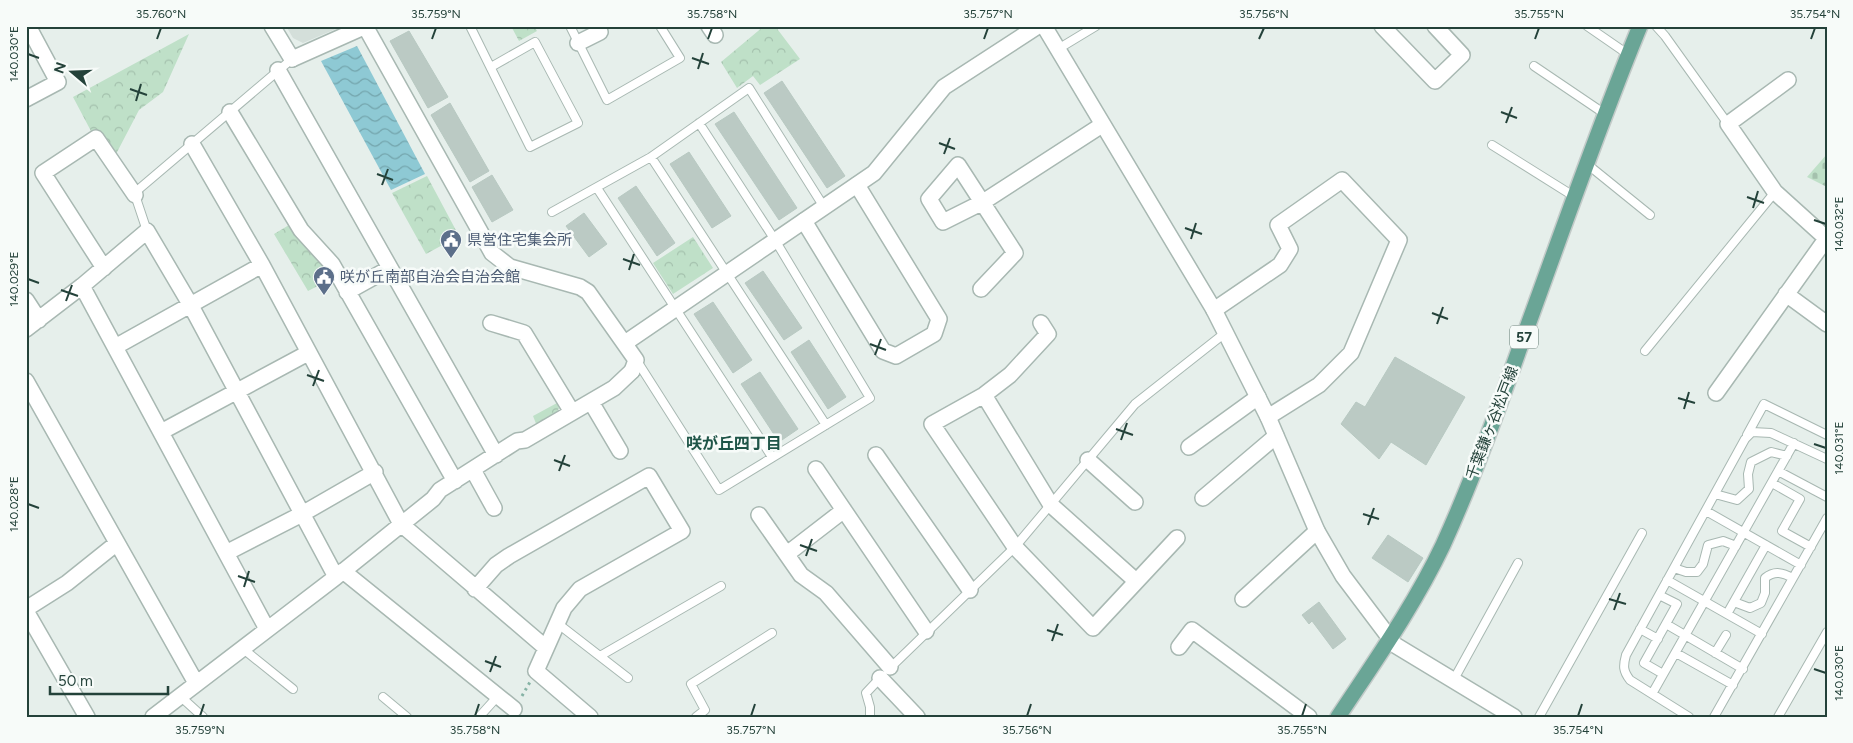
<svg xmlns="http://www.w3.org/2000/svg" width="1853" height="743" font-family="Figtree,'Noto Sans JP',sans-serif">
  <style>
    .built { fill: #d4dfda }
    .forest { fill: url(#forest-crowns) }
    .cemetery { fill: url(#cemetery-stones) }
    .water { fill: url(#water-waves) }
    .building { fill: #bbcac4; stroke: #b8c9c2 }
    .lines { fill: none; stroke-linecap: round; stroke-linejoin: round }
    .service-casing { stroke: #a8b8b2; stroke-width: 10 }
    .minor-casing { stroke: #a8b8b2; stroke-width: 18 }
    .tertiary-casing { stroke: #a8b8b2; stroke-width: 18 }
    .primary-casing { stroke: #c2cac8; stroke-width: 18 }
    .path { stroke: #86b3a5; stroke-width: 3; stroke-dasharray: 2.5 4; stroke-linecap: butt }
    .service { stroke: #fff; stroke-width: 8 }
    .minor { stroke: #fff; stroke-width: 15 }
    .tertiary { stroke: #fff; stroke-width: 15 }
    .primary { stroke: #6aa596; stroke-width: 15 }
    .ticks { fill: none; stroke: #24423a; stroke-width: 2 }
    .labels { text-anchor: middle; stroke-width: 5; stroke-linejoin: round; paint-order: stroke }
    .shield { fill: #f7fbf9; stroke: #637a73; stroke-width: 1 }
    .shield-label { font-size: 14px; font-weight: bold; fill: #24423a }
    .service-label { font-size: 15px; fill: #4e5e75; stroke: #f7fbf9; text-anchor: start }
    .street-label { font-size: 15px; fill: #24423a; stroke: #f7fbf9 }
    .neighbourhood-label { font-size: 16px; font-weight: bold; fill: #1f5548; stroke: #f7fbf9 }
    .neatline { fill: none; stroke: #24423a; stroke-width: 2 }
    .ticks-label { font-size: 12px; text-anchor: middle; fill: #24423a }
  </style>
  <defs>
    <pattern id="forest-crowns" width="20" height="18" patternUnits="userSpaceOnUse" patternTransform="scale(1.25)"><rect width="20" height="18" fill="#bfe0c8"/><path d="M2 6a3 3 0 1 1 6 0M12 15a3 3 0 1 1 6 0" fill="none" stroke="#a4c1ad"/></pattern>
    <pattern id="cemetery-stones" width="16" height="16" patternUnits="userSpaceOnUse" patternTransform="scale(1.25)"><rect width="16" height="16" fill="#bfe0c8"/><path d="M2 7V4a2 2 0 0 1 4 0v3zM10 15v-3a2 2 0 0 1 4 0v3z" fill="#a4c1ad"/></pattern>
    <pattern id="water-waves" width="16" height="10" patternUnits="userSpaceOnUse" patternTransform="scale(1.25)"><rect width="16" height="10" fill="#8ec9d4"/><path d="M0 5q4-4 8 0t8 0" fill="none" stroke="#74a5ad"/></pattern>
  </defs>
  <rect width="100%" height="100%" fill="#e6efeb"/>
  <path class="built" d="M286 26H343L303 43 293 38Z"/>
  <path class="forest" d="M511 26H534L537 31 519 41Z
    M764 26H775L800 59 760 85 753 76 737 88 721 62Z
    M189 34 163 92 139 110 115 156 92 133 73 97Z
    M427 176 459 236 426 254 392 193Z
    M289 225 333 278 308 291 274 234Z
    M693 237 713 268 673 294 653 263Z
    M557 403 559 408 555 416 537 426 533 416Z"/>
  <path class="cemetery" d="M1827 154V187L1807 177Z"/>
  <path class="water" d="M357 46 425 174 391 190 321 61Z"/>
  <path class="building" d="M409 31 448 97 428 108 390 41Z
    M782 81 845 176 827 188 764 93Z
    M450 103 489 171 470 182 431 115Z
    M734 112 797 208 779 220 715 124Z
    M689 152 731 216 712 228 670 164Z
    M492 175 513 210 492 222 472 187Z
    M636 186 675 243 657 256 618 198Z
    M584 213 607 244 589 257 566 226Z
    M763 271 802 328 784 340 745 283Z
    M713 302 752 360 733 373 694 314Z
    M809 340 846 397 828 409 791 352Z
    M1395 357 1465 397 1426 465 1391 442 1379 459 1341 424 1356 402 1365 407Z
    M760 372 798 429 779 442 741 384Z
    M1388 535 1423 558 1408 582 1372 558Z
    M1319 602 1346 639 1333 649 1312 621 1309 624 1302 615Z"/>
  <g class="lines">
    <g class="service-casing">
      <path id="service" d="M470 26 530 147 578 123 535 42 491 67
        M570 26 607 100 680 58 660 26
        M1587 26 1629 55
        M1656 26 1665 36 1728 124
        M1058 49 1096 26
        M1534 66 1605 114
        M1492 145 1575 197
        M651 157 826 425
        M1587 164 1650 215
        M597 188 772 457
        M552 212 651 157 749 88 824 207
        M147 231 135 195 139 189 292 59
        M1645 351 1775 192
        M637 361 719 490 870 398 775 240 699 123
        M1747 435 1764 404 1827 435
        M1778 471 1827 497
        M1772 483 1800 499 1782 531 1811 547
        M1715 494 1737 500 1749 489 1748 474 1751 462 1771 452 1787 456
        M1706 511 1801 565
        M1674 568 1686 572H1697L1703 564 1708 545 1723 541 1736 546
        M1667 580 1762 634
        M1659 595 1677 604 1644 663 1663 674
        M1734 602 1750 608 1761 603 1765 593V578C1775 570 1783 573 1793 578
        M1727 614 1766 545
        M557 623 628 678
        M1666 624 1743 669
        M1640 629 1658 639
        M242 648 293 689
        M1676 653 1733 685
        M1715 653 1726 635
        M600 656 721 586
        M890 668 1015 547 1135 404 1225 333
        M1453 681 1518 563
        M1652 694 1794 443
        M180 696 203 717
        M383 697 407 717
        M479 717 498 696
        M696 717 705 710 691 684 772 633
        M870 717V707L866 693 882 676
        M1539 717 1642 533
        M1689 717 1630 680C1623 671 1623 666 1626 655L1745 439 1752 432 1771 433 1827 459
        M1714 717 1827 518
        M1778 717 1827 632"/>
    </g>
    <g class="minor-casing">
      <path id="minor" d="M272 26 292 59
        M709 26 715 35
        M1382 26 1435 81 1462 55 1435 26
        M578 43 600 32
        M278 70 496 455
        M1788 80 1728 124 1775 192 1827 239
        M26 99 58 82 28 26
        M230 112 301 230 332 264 455 481
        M192 144 262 265 401 524 546 648
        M804 221 883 351 896 356 934 334 939 319 857 185
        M104 268 43 173 96 138 135 195
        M82 286 267 629
        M981 289 1015 253 958 165 929 199 943 222 983 202 1102 125
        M347 292 390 268
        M1786 294 1827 324
        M26 300 39 320
        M1214 310 1280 265 1290 249 1278 225 1342 180 1399 240 1351 353 1319 385 1268 417
        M491 323 524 333 572 412
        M1041 323 1048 334 1010 375 984 395 932 424 1015 547 1093 628 1177 538
        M26 329 82 286 147 231 190 304 336 577
        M115 347 262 265
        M26 381 196 683
        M1716 393 1826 239
        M984 395 1051 505 1136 581
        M591 402 620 451
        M161 432 308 353
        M1189 447 1258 397
        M876 455 970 590
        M1088 460 1135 502
        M816 469 926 631
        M473 470 494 508
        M1203 498 1276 436
        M759 515 801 575 826 593 890 667
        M226 553 302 514 375 472
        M787 554 844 510
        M343 571 514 709
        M475 589 496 565 509 556 649 476 682 531 580 589 564 608 536 671 590 717
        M1243 599 1317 531
        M26 609 67 583 117 543
        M26 611 87 717
        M1179 647 1192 630 1309 717
        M880 678 917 717
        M153 717 336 577 433 499 440 490 517 441 525 440 614 388 632 371"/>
    </g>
    <g class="tertiary-casing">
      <path id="tertiary" d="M365 26 492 253 510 267 580 287 588 292 636 360 632 371
        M1044 26 1214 310 1268 417 1317 531 1343 576 1395 645 1514 717
        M292 59 366 26
        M625 343 874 173 944 87 1038 26"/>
    </g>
    <g class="primary-casing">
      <path id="primary" d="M1338 717C1375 661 1414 606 1443 545 1474 477 1499 406 1524 336 1562 232 1598 128 1640 26"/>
    </g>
    <path class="path" d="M522 696 530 682"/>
    <use href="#service" class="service"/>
    <use href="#minor" class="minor"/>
    <use href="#tertiary" class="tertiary"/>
    <use href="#primary" class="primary"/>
  </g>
  <path class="ticks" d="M157 39 161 28M432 39 436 28M708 39 712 28M984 39 988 28M1259 39 1264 28M1535 39 1539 28M1811 39 1815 28M28 54 39 58M692 58 709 64M698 69 703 53M130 89 147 95M136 101 141 84M1501 112 1517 118M1506 123 1512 107M939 143 955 149M944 154 950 138M377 174 393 180M382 185 388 169M1747 197 1764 203M1753 208 1758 191M1814 220 1826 224M1185 228 1202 234M1191 239 1196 223M623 259 640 265M629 270 634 254M28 279 39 283M61 290 78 296M66 301 72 285M1432 313 1448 319M1437 324 1443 307M870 344 886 350M875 355 881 339M307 375 324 381M313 386 319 370M1678 398 1695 403M1684 409 1689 392M1116 429 1133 435M1121 440 1127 423M1814 444 1826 448M554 460 570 466M559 471 565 455M28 504 39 508M1363 514 1379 519M1368 525 1374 508M800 545 817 551M806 556 812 539M238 576 255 582M244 587 249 571M1609 599 1626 604M1614 610 1620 593M1047 630 1063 635M1052 641 1058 624M485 661 501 667M1814 669 1826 673M490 672 496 656M200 716 204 704M475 716 479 704M751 716 755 704M1027 716 1031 704M1302 716 1306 704M1578 716 1582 704"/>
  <defs>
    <g id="civic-pin" transform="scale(1.125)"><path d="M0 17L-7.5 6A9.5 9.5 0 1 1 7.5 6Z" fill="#5c6f8a" stroke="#f7fbf9"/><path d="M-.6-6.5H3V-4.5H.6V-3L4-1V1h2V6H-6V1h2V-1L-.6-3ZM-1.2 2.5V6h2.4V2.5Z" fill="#fff"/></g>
  </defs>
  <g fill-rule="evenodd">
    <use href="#civic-pin" x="451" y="240"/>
    <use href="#civic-pin" x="324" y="277"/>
  </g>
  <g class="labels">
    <rect class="shield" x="1510" y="325.5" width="28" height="23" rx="4"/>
    <g class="shield-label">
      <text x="1524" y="342">57</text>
    </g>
    <g class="service-label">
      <text x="467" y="245">県営住宅集会所</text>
      <text x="340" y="282">咲が丘南部自治会自治会館</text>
    </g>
    <g class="street-label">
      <text transform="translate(1492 423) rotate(-69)" y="5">千葉鎌ヶ谷松戸線</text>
    </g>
    <g class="neighbourhood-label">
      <text x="734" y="449">咲が丘四丁目</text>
    </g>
  </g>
  <rect width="1853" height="743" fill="none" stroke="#f7fbf9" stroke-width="55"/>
  <g transform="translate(72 72) rotate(289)" stroke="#f7fbf9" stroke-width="4" paint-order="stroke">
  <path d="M0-4L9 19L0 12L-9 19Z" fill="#24423a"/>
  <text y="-8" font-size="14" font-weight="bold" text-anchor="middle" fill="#24423a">N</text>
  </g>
  <path d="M50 686v8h118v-8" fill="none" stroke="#24423a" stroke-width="2.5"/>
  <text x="58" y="686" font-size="15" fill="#24423a" stroke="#f7fbf9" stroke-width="4" paint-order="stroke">50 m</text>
  <rect x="28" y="28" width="1798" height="688" class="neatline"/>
  <g class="ticks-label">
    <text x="161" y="18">35.760°N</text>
    <text x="436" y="18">35.759°N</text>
    <text x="712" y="18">35.758°N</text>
    <text x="988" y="18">35.757°N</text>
    <text x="1264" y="18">35.756°N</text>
    <text x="1539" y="18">35.755°N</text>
    <text x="1815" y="18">35.754°N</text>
    <text transform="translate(14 54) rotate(-90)" y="4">140.030°E</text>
    <text transform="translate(1839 224) rotate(-90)" y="4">140.032°E</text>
    <text transform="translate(14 279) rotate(-90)" y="4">140.029°E</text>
    <text transform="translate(1839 448) rotate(-90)" y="4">140.031°E</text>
    <text transform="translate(14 504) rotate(-90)" y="4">140.028°E</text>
    <text transform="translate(1839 673) rotate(-90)" y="4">140.030°E</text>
    <text x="200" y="734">35.759°N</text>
    <text x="475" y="734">35.758°N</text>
    <text x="751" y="734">35.757°N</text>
    <text x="1027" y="734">35.756°N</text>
    <text x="1302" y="734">35.755°N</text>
    <text x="1578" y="734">35.754°N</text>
  </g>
</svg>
